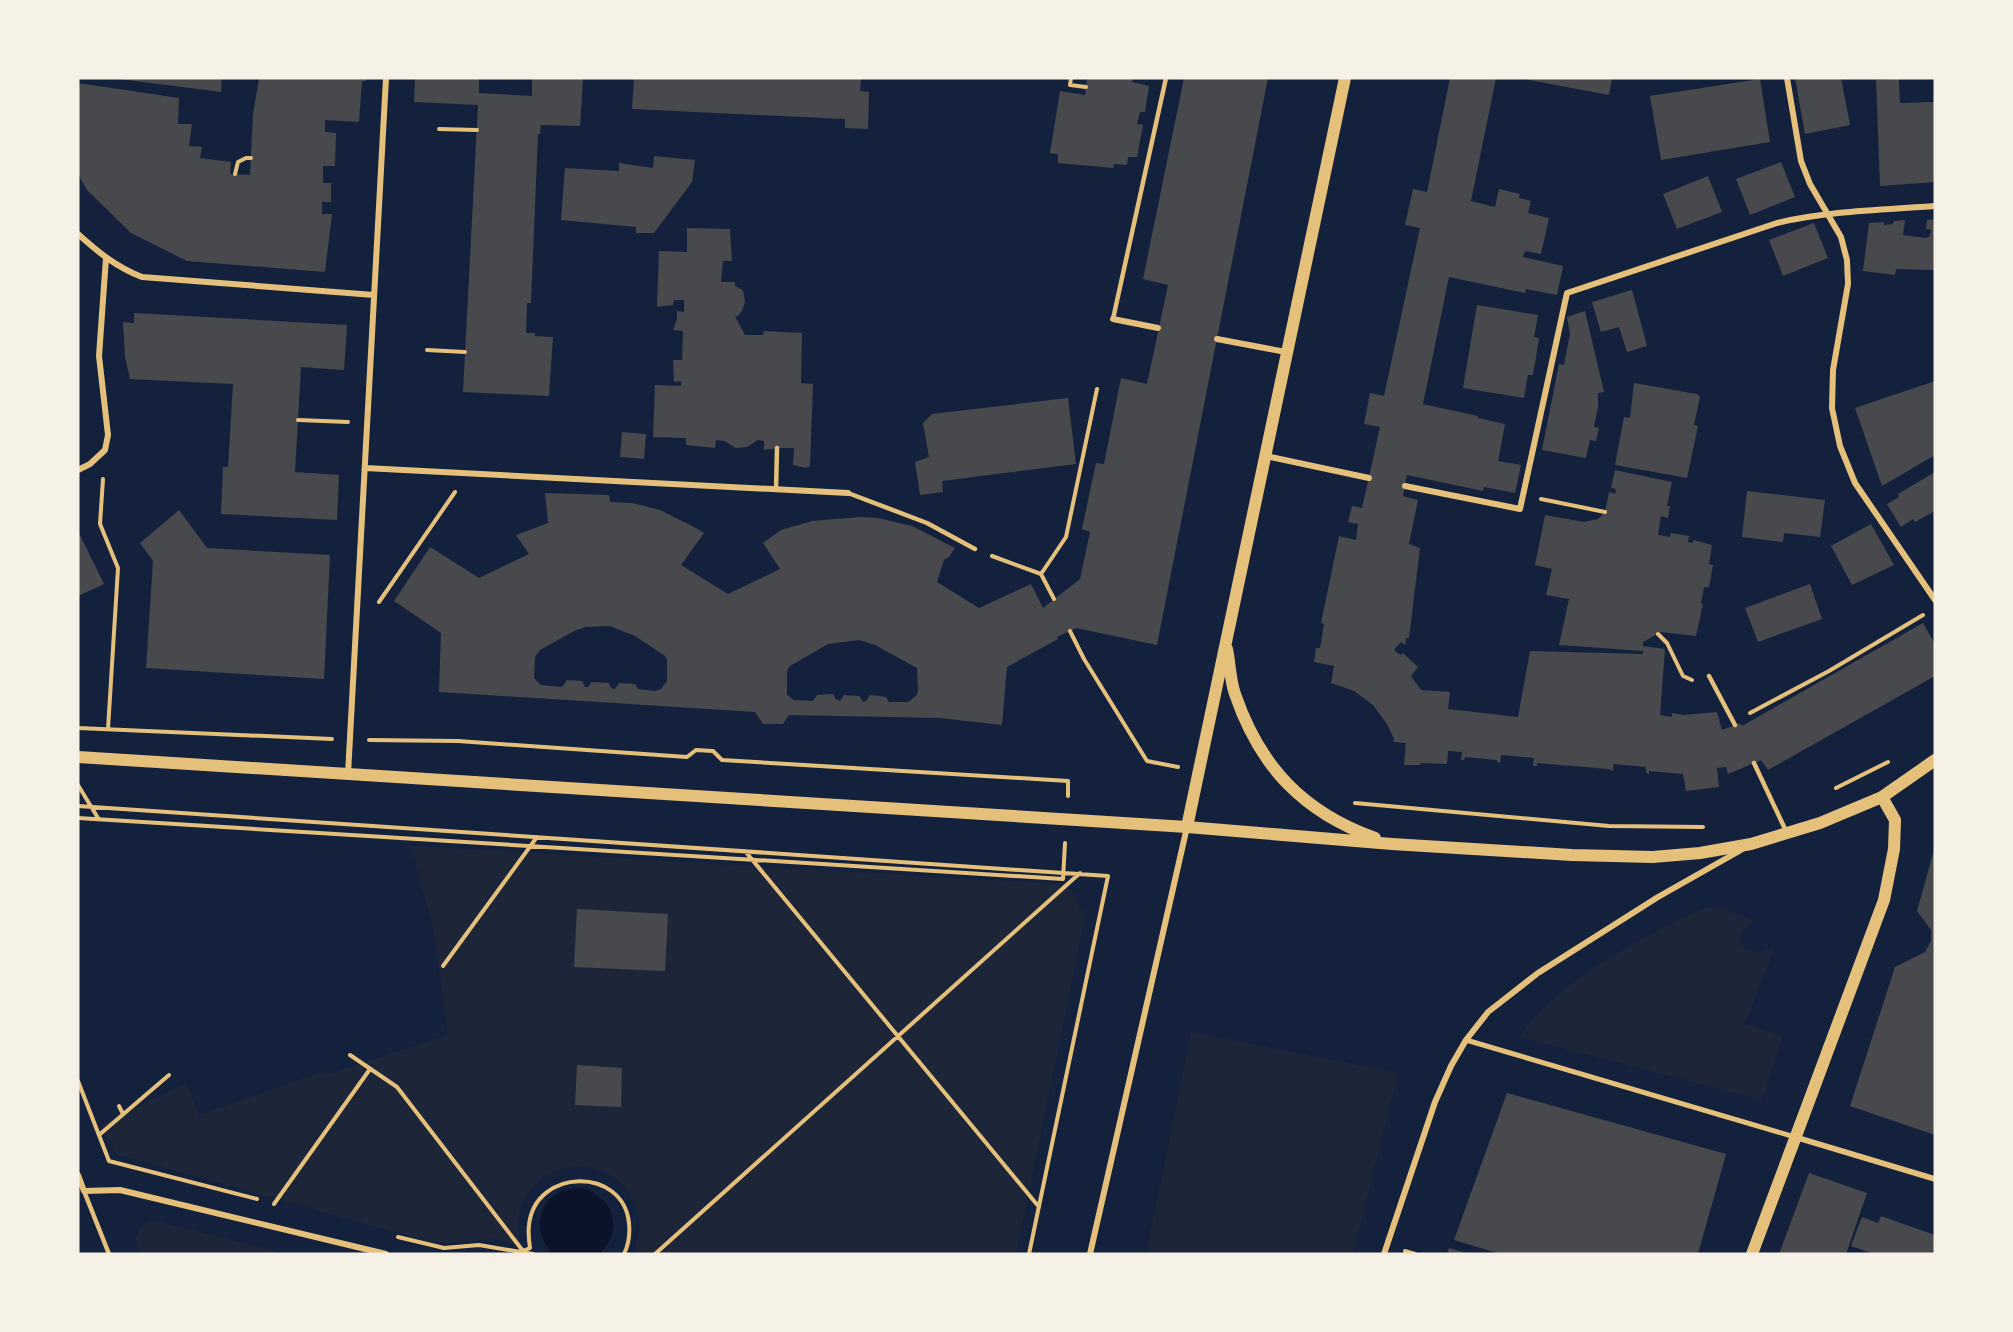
<svg xmlns="http://www.w3.org/2000/svg" width="2013" height="1332" font-family="'Work Sans',sans-serif">
  <style>
    .green { fill: #1d2539 }
    .water { fill: #0b132b }
    .building { fill: #48494c; fill-rule: evenodd }
    .lines { fill: none; stroke-linecap: round; stroke-linejoin: round }
    .path { stroke: #e5c07b; stroke-width: 4 }
    .service { stroke: #e5c07b; stroke-width: 4.5 }
    .pedestrian { stroke: #e5c07b; stroke-width: 5 }
    .minor { stroke: #e5c07b; stroke-width: 6 }
    .secondary { stroke: #e5c07b; stroke-width: 12 }
  </style>
  <rect width="100%" height="100%" fill="#14213d"/>
  <path class="green" d="M411 846 1055 884 1073 890 1076 904 1086 913 1016 1254H634C636 1241 642 1227 638 1214 624 1154 544 1150 521 1206 516 1219 518 1233 520 1246L494 1239 443 1243 427 1241 115 1154 100 1125 186 1083 199 1115 324 1071 325 1075 448 1035 433 928Z
    M1710 907 1723 909 1755 920C1746 926 1740 931 1740 942 1750 955 1761 953 1775 947L1745 1024 1783 1036 1762 1100 1519 1037C1551 993 1597 964 1644 938 1665 926 1686 914 1710 907Z
    M1191 1032 1398 1073 1353 1254H1146Z
    M154 1220 287 1254H140L135 1239 141 1226Z"/>
  <path class="water" d="M583 1188C614 1199 625 1230 599 1254H554C537 1241 535 1213 551 1198 560 1190 571 1189 583 1188Z"/>
  <path class="building" d="M111 78H222L221 92Z
    M259 78H366V81H362L359 122 325 120V132L336 133 335 166H323V183H331V202H322V214H332L325 272 187 261 131 233 87 190 78 174V83L179 98 178 124H192L189 146 202 147 200 158 231 162 230 174 250 175 253 114Z
    M415 78H479V93L532 96V78L583 79 580 126 541 125 540 134H538L531 303H527L526 333H535V336L553 337 549 396 463 392 478 105 414 102Z
    M634 78H861L860 91 869 92 868 129 845 128V119L632 109Z
    M1087 78H1133L1132 82 1149 86 1145 112H1140L1137 124 1143 125 1137 157H1128L1127 165 1114 164 1113 168 1058 163V154L1050 153 1060 91 1085 95Z
    M1184 78H1268L1157 645 1076 628 1057 637 1058 639 1007 667 1002 725 940 718 789 715 783 724H763L755 712 439 692 441 633 394 601 430 547 479 578 529 554 516 535 548 523 545 493 609 495 610 502 632 503 660 510 694 527 704 533 681 565 728 594 780 569 763 543 781 530 812 521 860 517 878 518 912 526 955 548 949 557 944 560 937 582 979 608 1031 584 1043 608 1080 579 1090 532 1082 529 1096 463 1104 464 1121 378 1147 384 1168 285 1143 279ZM610 626 635 636 665 656 667 660V681L661 689 655 691 638 689 635 684 619 683 615 689 611 688 609 683 592 682 588 687H585L582 681 567 680 562 687 541 685 534 678 535 657 540 650 576 630 586 627ZM859 640 875 645 917 668 918 691 916 696 908 702H889L886 697 870 695 866 701 863 702 859 696 844 695 840 701 836 699 833 694 817 695 813 701 794 700 787 695V671L790 666 828 644Z
    M1450 78H1496L1471 201 1495 207 1499 189 1520 194 1519 198 1531 201 1528 213 1549 218 1541 254 1525 251 1523 257 1563 266 1557 295 1526 289 1525 293 1449 277 1423 404 1478 416V418L1505 424 1498 461 1521 465 1515 493 1484 487 1483 491 1407 475 1403 496 1418 500 1409 544 1420 548 1409 638H1406L1405 645 1401 642 1394 650 1400 655 1403 653 1418 667 1411 676 1421 690 1450 692 1448 709 1518 717 1530 651 1643 654V651L1559 645 1569 599 1546 595 1552 569 1535 565 1545 515 1584 522 1598 519 1605 512 1609 492 1615 494 1616 489 1611 488 1615 470 1672 482 1667 506H1670L1668 518 1661 516 1658 535 1670 537 1671 533 1689 536 1688 542 1693 543V540L1712 545 1709 564 1713 565 1709 587H1704L1701 603 1703 604 1696 636 1661 632 1643 642V646L1665 649 1660 715 1672 717V713L1684 715 1717 712 1722 730 1740 723 1742 726 1923 623 1935 644V676L1768 770 1761 760 1728 774 1726 767 1717 768 1719 787 1686 791 1683 774 1649 771V774L1646 773V767L1613 764V771L1608 769 1537 763V766H1533L1534 758 1501 755 1500 763 1497 762V760L1465 757 1464 760H1461L1462 752 1448 751 1447 764 1421 763 1420 765H1404L1406 743 1393 742 1394 739 1387 724 1373 705 1354 691 1331 683 1334 666 1314 662 1316 648H1320L1324 624 1321 623 1339 536 1356 540 1358 524 1348 522 1352 506 1362 508 1380 427 1364 424 1370 393 1384 396 1420 228 1405 225 1413 189 1427 192Z
    M1519 78H1612L1609 95Z
    M1795 78H1841L1850 125 1805 134Z
    M1760 79 1770 142 1661 160 1650 96Z
    M1899 79 1900 103 1935 102V182L1880 186 1876 80Z
    M654 156 695 160 692 182 654 233H636V227L561 220 565 168 619 171V163L653 168Z
    M1781 162 1795 197 1750 215 1736 179Z
    M1708 176 1722 212 1677 229 1663 194Z
    M1935 219V270L1896 269 1895 275 1863 271 1869 223 1884 222V225L1893 224 1894 221 1905 220 1903 235 1926 238 1930 236 1931 230 1926 229 1927 220Z
    M1814 223 1828 258 1783 276 1769 240Z
    M687 228 730 229 732 261H723L721 282H735V286L743 290 745 302 742 311 738 316H735L745 335H763L764 331 802 333 801 383 813 384 810 466 806 468 793 465 794 448H777L764 450V441L758 440 747 447 736 448 724 441 716 440 715 448 686 445V438L653 437 655 385 681 386V381L674 382 673 360H682L683 331 673 330 677 319V311L684 312V300H674L673 305 657 307 659 251 687 252Z
    M1632 290 1647 346 1627 352 1619 327 1601 332 1592 302Z
    M1477 305 1538 315 1534 337 1539 338 1536 357 1533 375H1528L1524 398 1463 388Z
    M1585 311 1604 392 1598 393V407L1594 427 1599 428 1596 441 1590 440 1586 458 1542 450 1559 364 1564 365 1570 334 1567 317Z
    M134 313 347 325 344 370 301 367 295 472 339 475 337 520 221 514 223 467H228L233 384 130 379 125 357 123 322 134 323Z
    M1935 381V455L1882 486 1855 408Z
    M1634 383 1697 394 1700 397 1694 425 1698 426 1687 478 1615 465 1624 417 1630 418Z
    M1068 398 1076 464 942 481 943 492 920 495 915 462 929 457 923 423 932 414Z
    M622 432 646 434 644 459 620 457Z
    M1935 472V511L1915 522 1913 519 1901 527 1887 504 1899 497 1898 494Z
    M1747 491 1825 500 1820 537 1784 533 1783 542 1742 537Z
    M179 510 207 548 330 555 324 679 146 668 153 561 140 543Z
    M1871 524 1894 565 1852 585 1831 546Z
    M78 531 104 584 78 596Z
    M1810 584 1822 619 1758 642 1745 608Z
    M1934 850H1935V1135L1850 1106 1895 967 1925 952 1931 941V930L1917 911Z
    M577 909 668 914 665 971 574 967Z
    M577 1065 622 1068 621 1107 575 1105Z
    M1507 1093 1726 1154 1698 1254H1501L1454 1240Z
    M1809 1173 1867 1193 1846 1254H1779Z
    M1881 1216 1935 1235V1254H1874L1851 1246 1862 1217 1878 1223Z
    M1449 1248 1466 1253V1254H1447Z"/>
  <g class="lines">
    <path class="path" d="M1071 78 1070 85 1086 87
      M439 129 477 130
      M235 174 238 162 246 158H251
      M427 350 465 352
      M298 420 348 422
      M103 479 100 524 118 568 108 729
      M1541 499 1605 512
      M992 556 1041 574 1054 599
      M1041 574 1066 537 1097 389
      M379 602 455 492
      M1070 631 1084 659 1147 761 1178 767
      M1658 634 1667 643 1683 676 1692 680
      M1750 713 1829 671 1923 615
      M78 728 332 739
      M369 740 458 741 687 757 696 750 713 751 722 760 1068 781V796
      M78 785 98 818
      M1836 788 1888 762
      M1355 803 1609 826 1703 827
      M78 806 1108 876 1029 1254
      M78 818 1063 879 1065 843
      M745 851 1039 1207
      M443 966 537 837
      M350 1055 397 1087 523 1251 530 1248C529 1241 528 1232 529 1225 535 1168 623 1166 629 1223 630 1233 629 1244 624 1254
      M78 1081 109 1161 257 1199
      M119 1106 123 1114
      M99 1135 169 1075
      M274 1204 370 1069
      M398 1237 444 1248 479 1245 533 1254
      M1405 1251 1415 1254
      M655 1254 1080 873"/>
    <path class="service" d="M1113 319 1166 78
      M776 490 777 448
      M848 493 927 523 975 549
      M1709 676 1735 725
      M1754 763 1786 831
      M84 1191 109 1254"/>
    <path class="pedestrian" d="M1466 1040 1795 1137"/>
    <path class="minor" d="M1787 78 1801 161 1810 184 1841 237 1847 260 1848 284 1833 370 1832 408 1840 446 1855 483 1935 600
      M78 234C98 252 116 267 142 277L374 295
      M1113 319 1158 328
      M1217 339 1286 352
      M1266 456 1369 478
      M365 468 848 493
      M78 470 90 464 105 450 108 435 99 356 106 258
      M1405 486 1520 509 1567 293 1777 223C1828 211 1882 210 1935 206
      M348 774 386 78
      M1795 1137 1935 1179
      M78 1175 84 1191 120 1190 386 1254
      M1090 1254 1187 827
      M1384 1254 1435 1102 1451 1066 1466 1040 1488 1012 1538 973 1658 897 1741 850"/>
    <path class="secondary" d="M1227 649C1230 663 1230 680 1235 694 1260 767 1303 812 1375 838
      M78 757 1187 827 1392 844 1572 855 1653 857 1700 853 1751 844 1820 823 1882 797 1935 760
      M1187 827 1345 78
      M1752 1254 1884 900 1894 849 1895 820 1882 797"/>
  </g>
  <rect width="2013" height="1332" fill="none" stroke="#f6f1e7" stroke-width="159"/>
</svg>
